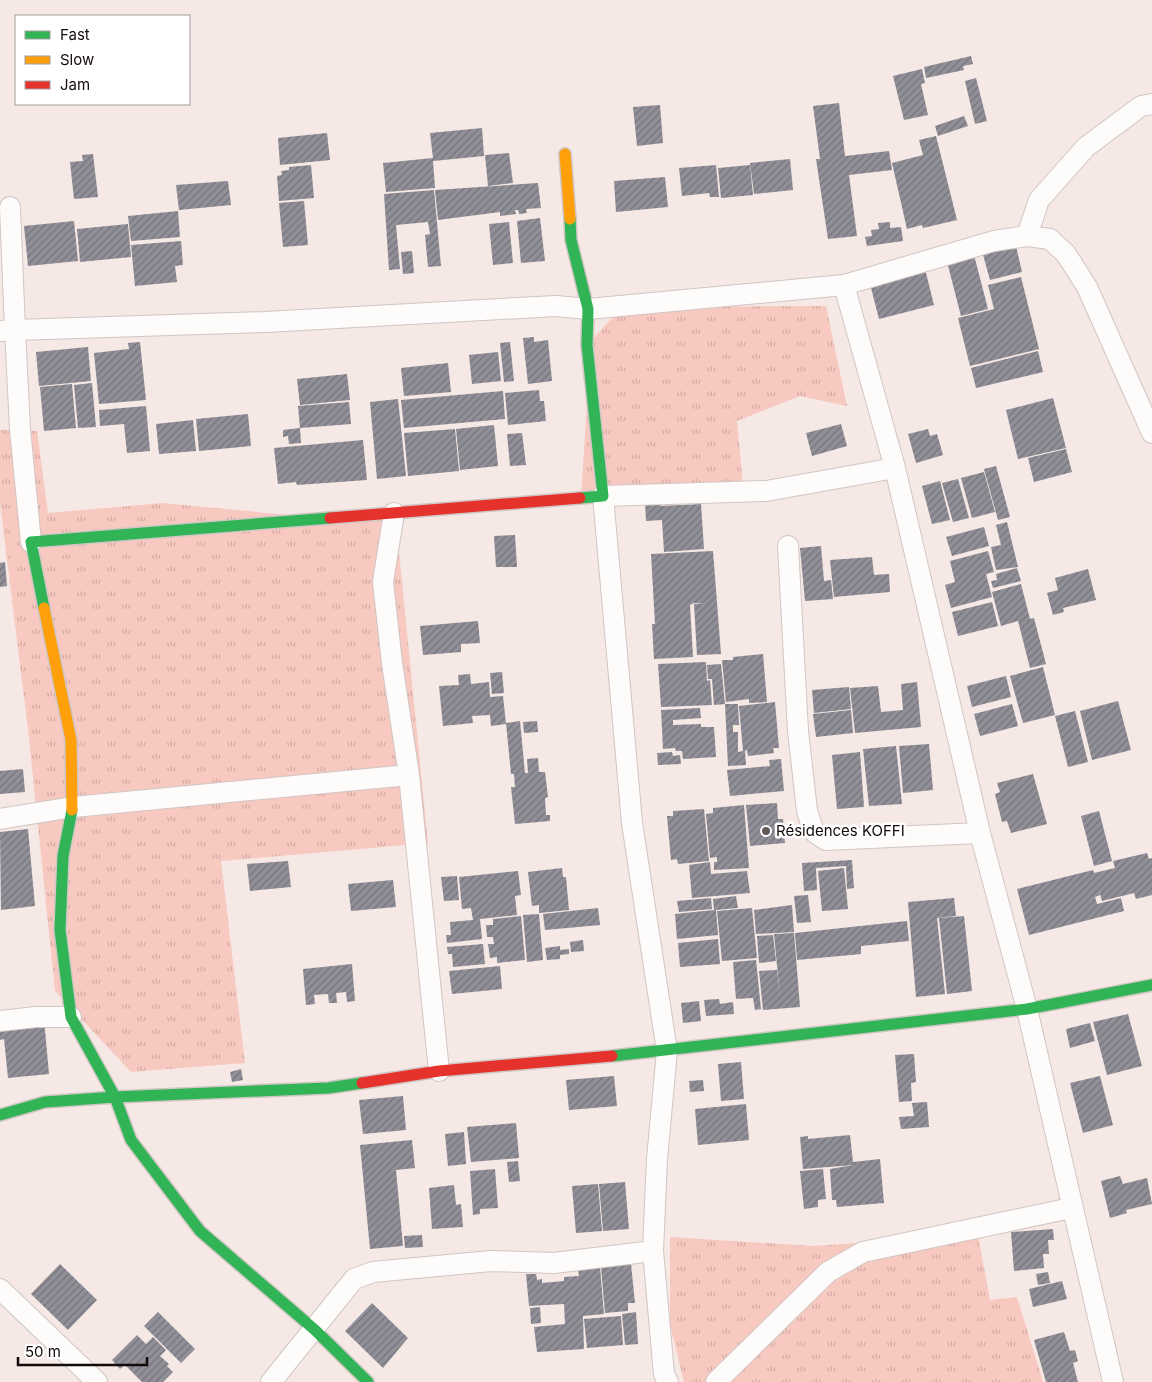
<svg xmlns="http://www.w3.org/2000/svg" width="1152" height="1382" font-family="Inter,sans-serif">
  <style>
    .grass { fill: url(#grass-tufts) }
    .building { fill: url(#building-hatch) }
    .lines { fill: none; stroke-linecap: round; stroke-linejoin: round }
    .street-casing { stroke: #d0c6c4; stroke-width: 22 }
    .fast-casing { stroke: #d0c6c4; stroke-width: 14 }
    .slow-casing { stroke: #d0c6c4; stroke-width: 14 }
    .jam-casing { stroke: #d0c6c4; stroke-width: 14 }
    .street { stroke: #fefcfb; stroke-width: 20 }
    .fast { stroke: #30b455; stroke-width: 11 }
    .slow { stroke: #ff9f0a; stroke-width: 11 }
    .jam { stroke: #e5322d; stroke-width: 11 }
    .poi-dot { fill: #615856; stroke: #fff; stroke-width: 2 }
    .labels { text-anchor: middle; stroke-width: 5; stroke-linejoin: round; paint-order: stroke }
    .poi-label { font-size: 15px; fill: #120b09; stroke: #fff; text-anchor: start }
  </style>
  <defs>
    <pattern id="grass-tufts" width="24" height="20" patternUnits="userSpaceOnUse" patternTransform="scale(1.25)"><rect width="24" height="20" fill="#f8c9c0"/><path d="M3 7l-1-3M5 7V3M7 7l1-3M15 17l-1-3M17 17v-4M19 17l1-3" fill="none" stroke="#d4aba4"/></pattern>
    <pattern id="building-hatch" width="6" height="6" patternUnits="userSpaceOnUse" patternTransform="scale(1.25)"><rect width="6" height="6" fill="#918f98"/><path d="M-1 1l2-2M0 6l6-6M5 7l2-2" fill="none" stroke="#75737a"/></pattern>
  </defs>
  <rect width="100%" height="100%" fill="#f5e8e5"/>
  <path class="grass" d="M826 306 847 406 800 396 737 421 743 485 581 497 591 341 622 307Z
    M0 430 37 431 48 513 163 503 310 517 395 512 428 843 221 861 245 1063 131 1072 55 991 28 729 0 503Z
    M978 1235 990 1300 1017 1297 1043 1382H684L670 1325V1237L813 1246Z"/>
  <path class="building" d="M971 56 973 64 963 66 964 70 926 78 924 67Z
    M922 69 925 83 921 84 928 115 904 120 893 76Z
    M976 78 987 121 975 124 965 81Z
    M839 103 845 156 889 151 892 170 849 175 857 236 828 239 816 159H820L813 106Z
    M660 105 663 143 637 146 633 107Z
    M964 116 968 126 938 136 935 126Z
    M482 128 484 156 433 161 435 188 386 192 383 163 433 158 430 133Z
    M327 133 330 160 280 165 278 138Z
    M936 136 957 220 923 228 922 225 907 229 892 163 923 155 919 140Z
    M509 153 513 183 488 186 485 155Z
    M93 154 98 197 74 199 70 162 83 161 82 155Z
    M790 159 793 190 754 194 750 163Z
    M311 165 314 198 279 201 277 176 282 175 281 171 289 170V167Z
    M716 165 719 197H710L709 193 682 196 679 168Z
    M750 165 753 195 721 198 718 168Z
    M665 177 668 207 616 212 614 181Z
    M228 181 231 205 179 210 176 185Z
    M538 183 541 208 526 209 527 213 519 214 518 210H515L516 214 500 216V212L438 220 435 190Z
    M434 190 441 266 428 267 425 235 430 234 428 222 396 225 400 269 389 270 384 194Z
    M304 201 308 245 283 247 279 203Z
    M178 211 180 237 131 241 128 216Z
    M540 218 545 261 521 263 517 221Z
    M74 221 78 261 28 266 24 226Z
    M509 222 513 263 493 265 489 224Z
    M890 222V228L901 227 903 241 867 246 865 237 872 236 871 230 879 229 878 223Z
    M128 224 131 257 80 262 77 229Z
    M181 241 183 265 175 266 177 282 135 286 131 245Z
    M1015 242 1022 272 990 280 982 251Z
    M412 251 414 273 403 274 401 252Z
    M973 251 988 309 961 316 946 258Z
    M925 269 934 305 879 319 870 284Z
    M1021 277 1039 349 970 366 958 318 994 309 988 285Z
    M534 337V342L548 340 552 381 528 384 523 338Z
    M140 342 146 400 99 404 94 353 129 349 128 343Z
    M510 342 514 381 504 382 500 343Z
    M88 347 91 381 39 386 36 352Z
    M1038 351 1043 372 976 388 971 368Z
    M498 352 501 381 472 384 469 355Z
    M448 363 451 392 404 396 401 368Z
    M347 374 350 400 300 405 297 379Z
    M92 383 96 427 78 428 74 385Z
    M72 384 76 428 44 431 40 387Z
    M539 390 540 401H544L546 421 508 425 505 393Z
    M503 391 505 419 404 428 401 400Z
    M1053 398 1066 448 1018 459 1006 410Z
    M398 399 406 476 377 479 370 402Z
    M349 402 351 424 300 428 298 406Z
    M146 406 150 451 127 453 124 424 100 426 99 410Z
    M248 414 251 446 199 451 196 419Z
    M193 420 196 451 159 454 156 424Z
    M841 424 847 446 812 456 806 433Z
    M494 425 498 466 460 470 456 429Z
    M300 428 301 443 289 444 288 436 283 437V430Z
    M455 429 459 471 408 476 404 433Z
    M928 429 930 436 937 434 943 455 916 463 908 434Z
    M522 433 526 465 510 466 507 434Z
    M363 440 367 480 297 485 296 482 278 484 274 448Z
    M1066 449 1072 472 1034 482 1028 458Z
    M996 466 1010 517 998 520 984 469Z
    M984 472 995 512 972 518 961 478Z
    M958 479 969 518 953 522 942 483Z
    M940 481 950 520 932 524 922 486Z
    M645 502H661V506L701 504 704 549 664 552 662 520 646 521Z
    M1007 522 1018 567 996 570 991 547 1001 545 996 525Z
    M984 527 989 546 952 556 946 537Z
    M515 535 517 567H496L494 536Z
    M821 546 824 581 831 580 833 599 805 601 800 548Z
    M713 551 721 654 697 655 694 604 705 603H694L690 605 693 657 654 659 652 624H655L651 554Z
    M988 551 994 572 986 574 992 597 951 608 945 585 955 582 950 561Z
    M872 557 874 575 889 574 890 592 834 597 830 560Z
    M5 562 7 586 0 587V563Z
    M1017 568 1021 581 993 588 991 581 997 580 996 574Z
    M1088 569 1096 600 1063 608 1064 612 1053 615 1047 593 1058 590 1055 578Z
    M1021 584 1030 619 1034 618 1046 664 1030 668 1018 621 1001 626 992 592Z
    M992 602 998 626 958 636 952 612Z
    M478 621 480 643 461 644V652L423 655 420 626Z
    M763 654 767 702 749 703V699L726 702 722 660H733V657Z
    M706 662 707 681 710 680 712 705 661 707 658 664Z
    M721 664 725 704 714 705 712 679H708L707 665Z
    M1043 667 1055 715 1023 723 1010 676Z
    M502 672 504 693 492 694 490 673Z
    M470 674 471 684 489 682 490 697 503 696 506 724 491 726 490 715 472 716 473 723 443 726 439 686 459 685 458 675Z
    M1006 676 1011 697 972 707 967 686Z
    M917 682 921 727 855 733 850 688 878 686 881 712 903 710 901 684Z
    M849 687 851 709 814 713 812 690Z
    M1118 701 1131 750 1092 760 1080 711Z
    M775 702 779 748H773L774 753 748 756 747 750 745 751 746 765 728 766 725 704H738L739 725H733V732H738V752L743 751 739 706Z
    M1012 704 1018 726 980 736 974 714Z
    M700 708 701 718 673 720V725L701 724V727H714L716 757 683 759 682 751H676L675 748 663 749 661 710Z
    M851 710 853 733 816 737 813 714Z
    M1075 711 1088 762 1068 767 1055 716Z
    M520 721 525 773H528L527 759 538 758 539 772H545L548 797 545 798 546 815H550V821L515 824 511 787H515L514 774H511L506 723Z
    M537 721 538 732 524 733 523 722Z
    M929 744 933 790 903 793 899 746Z
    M896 746 902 804 869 806 863 749Z
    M672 752 673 756 680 755 681 764 658 765 657 753Z
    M860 752 864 807 837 809 832 755Z
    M781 759 784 791 730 796 727 770 770 766 769 760Z
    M23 769 25 792 0 794V771Z
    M1033 774 1047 824 1011 833 1007 821 1002 822 995 794 1000 792 997 783Z
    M777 803 778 819H783L785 843 750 846 746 805Z
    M744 805 749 868 714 870V862H717V857L710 858 706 814 713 813V808Z
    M704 809 709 861 678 864 677 859 671 860 667 816H673V811Z
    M1099 811 1112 861 1094 866 1081 816Z
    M28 829 35 906 1 910 0 832Z
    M1147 853 1149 859 1152 858V895L1136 899 1134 893 1102 901 1098 887 1100 895 1095 897 1097 904 1121 898 1124 911 1029 935 1017 889 1093 870 1094 873 1115 868 1113 861Z
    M852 860 854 888 847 889 846 866 816 868 817 890 804 891 802 863Z
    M288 861 291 887 250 891 247 864Z
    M710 862 711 874 747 871 750 893 692 898 689 865Z
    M562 868 563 877H566L569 910 539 913V905L532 906 528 872Z
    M844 868 848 909 822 911 818 871Z
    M518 871 521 895 515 896 517 915 480 919 482 939 447 943 446 935H451L450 922 473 920 471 908 462 909 459 877Z
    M457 876 459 900 444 901 441 877Z
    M393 880 396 907 351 911 348 884Z
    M808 895 811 922 797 923 794 896Z
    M736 896 738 908 716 910 718 935 677 939 675 914 714 910 713 899Z
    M711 898 712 909 679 912 677 901Z
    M954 898 956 916 937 918 945 994 916 997 908 902Z
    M792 905 794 932 756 934 754 910Z
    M598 908 600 925 545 930 543 914Z
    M752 908 757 958 722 961 717 911Z
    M539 914 543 960 527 962 523 915Z
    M521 916 525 960 497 963V957L490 958 488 944H494L493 937H487L486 925H493V919Z
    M964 916 972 991 947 994 939 918Z
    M907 921 909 941 861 946V954L797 960 795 933Z
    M794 933 800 1007 763 1010 759 971 777 970 780 997 774 934Z
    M773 935 776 961 759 963 757 936Z
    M718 939 720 964 680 967 678 943Z
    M583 940 584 951 571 952 570 942Z
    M483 944 485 964 453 967 452 954H448L447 947Z
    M560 946V950L569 949V954L560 955V959L547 960 545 948Z
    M756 960 761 1009 755 1010 753 998 736 999 733 962Z
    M352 964 355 1001 347 1002 346 992 336 993 337 1003H329L328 994 314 995 315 1004 306 1005 303 969Z
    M500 966 502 989 452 994 449 971Z
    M719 999 720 1004 733 1002 734 1014 706 1016 704 1000Z
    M699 1001 701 1021 683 1023 681 1003Z
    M1128 1014 1142 1066 1107 1075 1093 1022Z
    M44 1019 49 1074 8 1078 4 1039 0 1040V1023Z
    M1090 1023 1095 1041 1070 1048 1066 1029Z
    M914 1054 916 1082 911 1083 912 1101 899 1102 895 1055Z
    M741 1062 744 1099 721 1101 718 1064Z
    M241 1069 243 1080 232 1082 230 1072Z
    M614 1076 617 1106 569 1110 566 1080Z
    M1100 1076 1113 1125 1083 1133 1070 1083Z
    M703 1080 704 1091 690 1092 689 1081Z
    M403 1096 406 1130 363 1134 359 1100Z
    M927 1102 929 1127 901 1129 899 1117 914 1116 912 1103Z
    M746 1104 749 1140 698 1145 695 1109Z
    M516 1123 519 1158 471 1162 467 1127Z
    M464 1132 466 1164 448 1166 445 1134Z
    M850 1135 853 1162 880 1159 884 1203 837 1207 836 1200H832L830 1169 854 1165 803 1169 800 1137 808 1136V1139Z
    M412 1140 415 1168 396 1170 403 1246 370 1249 360 1145Z
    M518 1161 520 1181 509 1182 507 1162Z
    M495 1169 498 1208 480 1209V1214L473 1215 470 1171Z
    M823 1169 826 1199 818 1200V1207L804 1209 800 1171Z
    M1120 1176 1123 1184 1147 1178 1152 1204 1126 1210 1127 1213 1110 1218 1101 1181Z
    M625 1182 629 1229 603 1231 599 1184Z
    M598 1184 602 1231 576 1233 572 1186Z
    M454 1185 456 1205 461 1204 463 1227 432 1229 429 1188Z
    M1053 1229 1054 1240H1048L1049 1254H1043L1044 1268 1014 1271 1011 1232Z
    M422 1235 423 1247 405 1248 404 1236Z
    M60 1264 97 1300 68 1330 31 1294Z
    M631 1264 635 1303H628V1311L605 1313 601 1267Z
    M600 1267 604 1314 583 1316 584 1349 537 1352 534 1327 565 1324 564 1304 529 1306 526 1274H536L537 1280 542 1279V1283L564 1281V1277L579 1276 578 1269Z
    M1048 1272 1050 1283 1038 1285 1036 1274Z
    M1062 1281 1067 1299 1033 1307 1029 1289Z
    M372 1303 408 1338 383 1368 345 1331Z
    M540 1307 541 1323 531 1324 530 1308Z
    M158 1312 195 1349 181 1363 144 1326Z
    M636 1312 638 1344 625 1345 622 1314Z
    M621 1316 623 1345 587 1348 584 1319Z
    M1064 1332 1070 1351 1075 1350 1078 1361 1073 1363 1078 1382H1046L1034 1340Z
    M137 1335 146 1344 153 1337 166 1350 160 1356 169 1364 167 1366 173 1372 163 1382H142L125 1365 120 1369 112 1360Z"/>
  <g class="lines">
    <g class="street-casing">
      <path id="street" d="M10 207 15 330 265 322 556 306 588 309 844 285 994 241 1027 236 1050 239 1066 254 1087 287 1152 433
        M1027 236 1039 200 1086 147 1141 106 1152 104
        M844 285 895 468 980 833 1027 1009 1113 1382
        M0 331 15 330 20 429 31 542
        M394 513 383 582 392 663 409 775 439 1071
        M788 546 798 731 807 811 814 832 826 840 980 833
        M0 819 73 807 409 775
        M0 1021 36 1017H71
        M0 1289 97 1382
        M271 1382 354 1279 373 1272 491 1261 554 1263 653 1251
        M668 1382 664 1374 653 1251 657 1159 667 1051 632 823 603 496 766 491 895 468
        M716 1382 828 1272 863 1252 1071 1208"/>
    </g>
    <g class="fast-casing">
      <path id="fast" d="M570 219 571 240 588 309 587 345 603 496 580 498
        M44 608 31 542 330 518
        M612 1056 1027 1009 1152 985
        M362 1083 328 1088 115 1097 131 1140 200 1231 315 1330 368 1382
        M0 1115 45 1102 115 1097 71 1017 60 930 63 856 72 810"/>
    </g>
    <g class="slow-casing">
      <path id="slow" d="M565 154 570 219
        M44 608 71 740 72 810"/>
    </g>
    <g class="jam-casing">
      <path id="jam" d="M330 518 580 498
        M362 1083 439 1071 612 1056"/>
    </g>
    <use href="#street" class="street"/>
    <use href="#fast" class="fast"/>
    <use href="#slow" class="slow"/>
    <use href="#jam" class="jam"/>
  </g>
  <circle class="poi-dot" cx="766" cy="831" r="5"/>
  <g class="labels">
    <g class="poi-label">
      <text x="776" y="836">Résidences KOFFI</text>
    </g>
  </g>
  <rect x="15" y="15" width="175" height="90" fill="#ffffff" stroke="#a09d9d"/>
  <rect x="25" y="31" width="25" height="8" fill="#30b455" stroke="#a09d9d"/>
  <text x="60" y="40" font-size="15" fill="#120b09">Fast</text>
  <rect x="25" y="56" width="25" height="8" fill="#ff9f0a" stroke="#a09d9d"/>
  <text x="60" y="65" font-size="15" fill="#120b09">Slow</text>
  <rect x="25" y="81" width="25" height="8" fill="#e5322d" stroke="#a09d9d"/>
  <text x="60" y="90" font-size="15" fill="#120b09">Jam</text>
  <path d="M18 1357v8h129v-8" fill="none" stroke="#120b09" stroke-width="2.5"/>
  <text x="25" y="1357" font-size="15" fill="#120b09" stroke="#ffffff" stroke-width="4" paint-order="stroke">50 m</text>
</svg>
